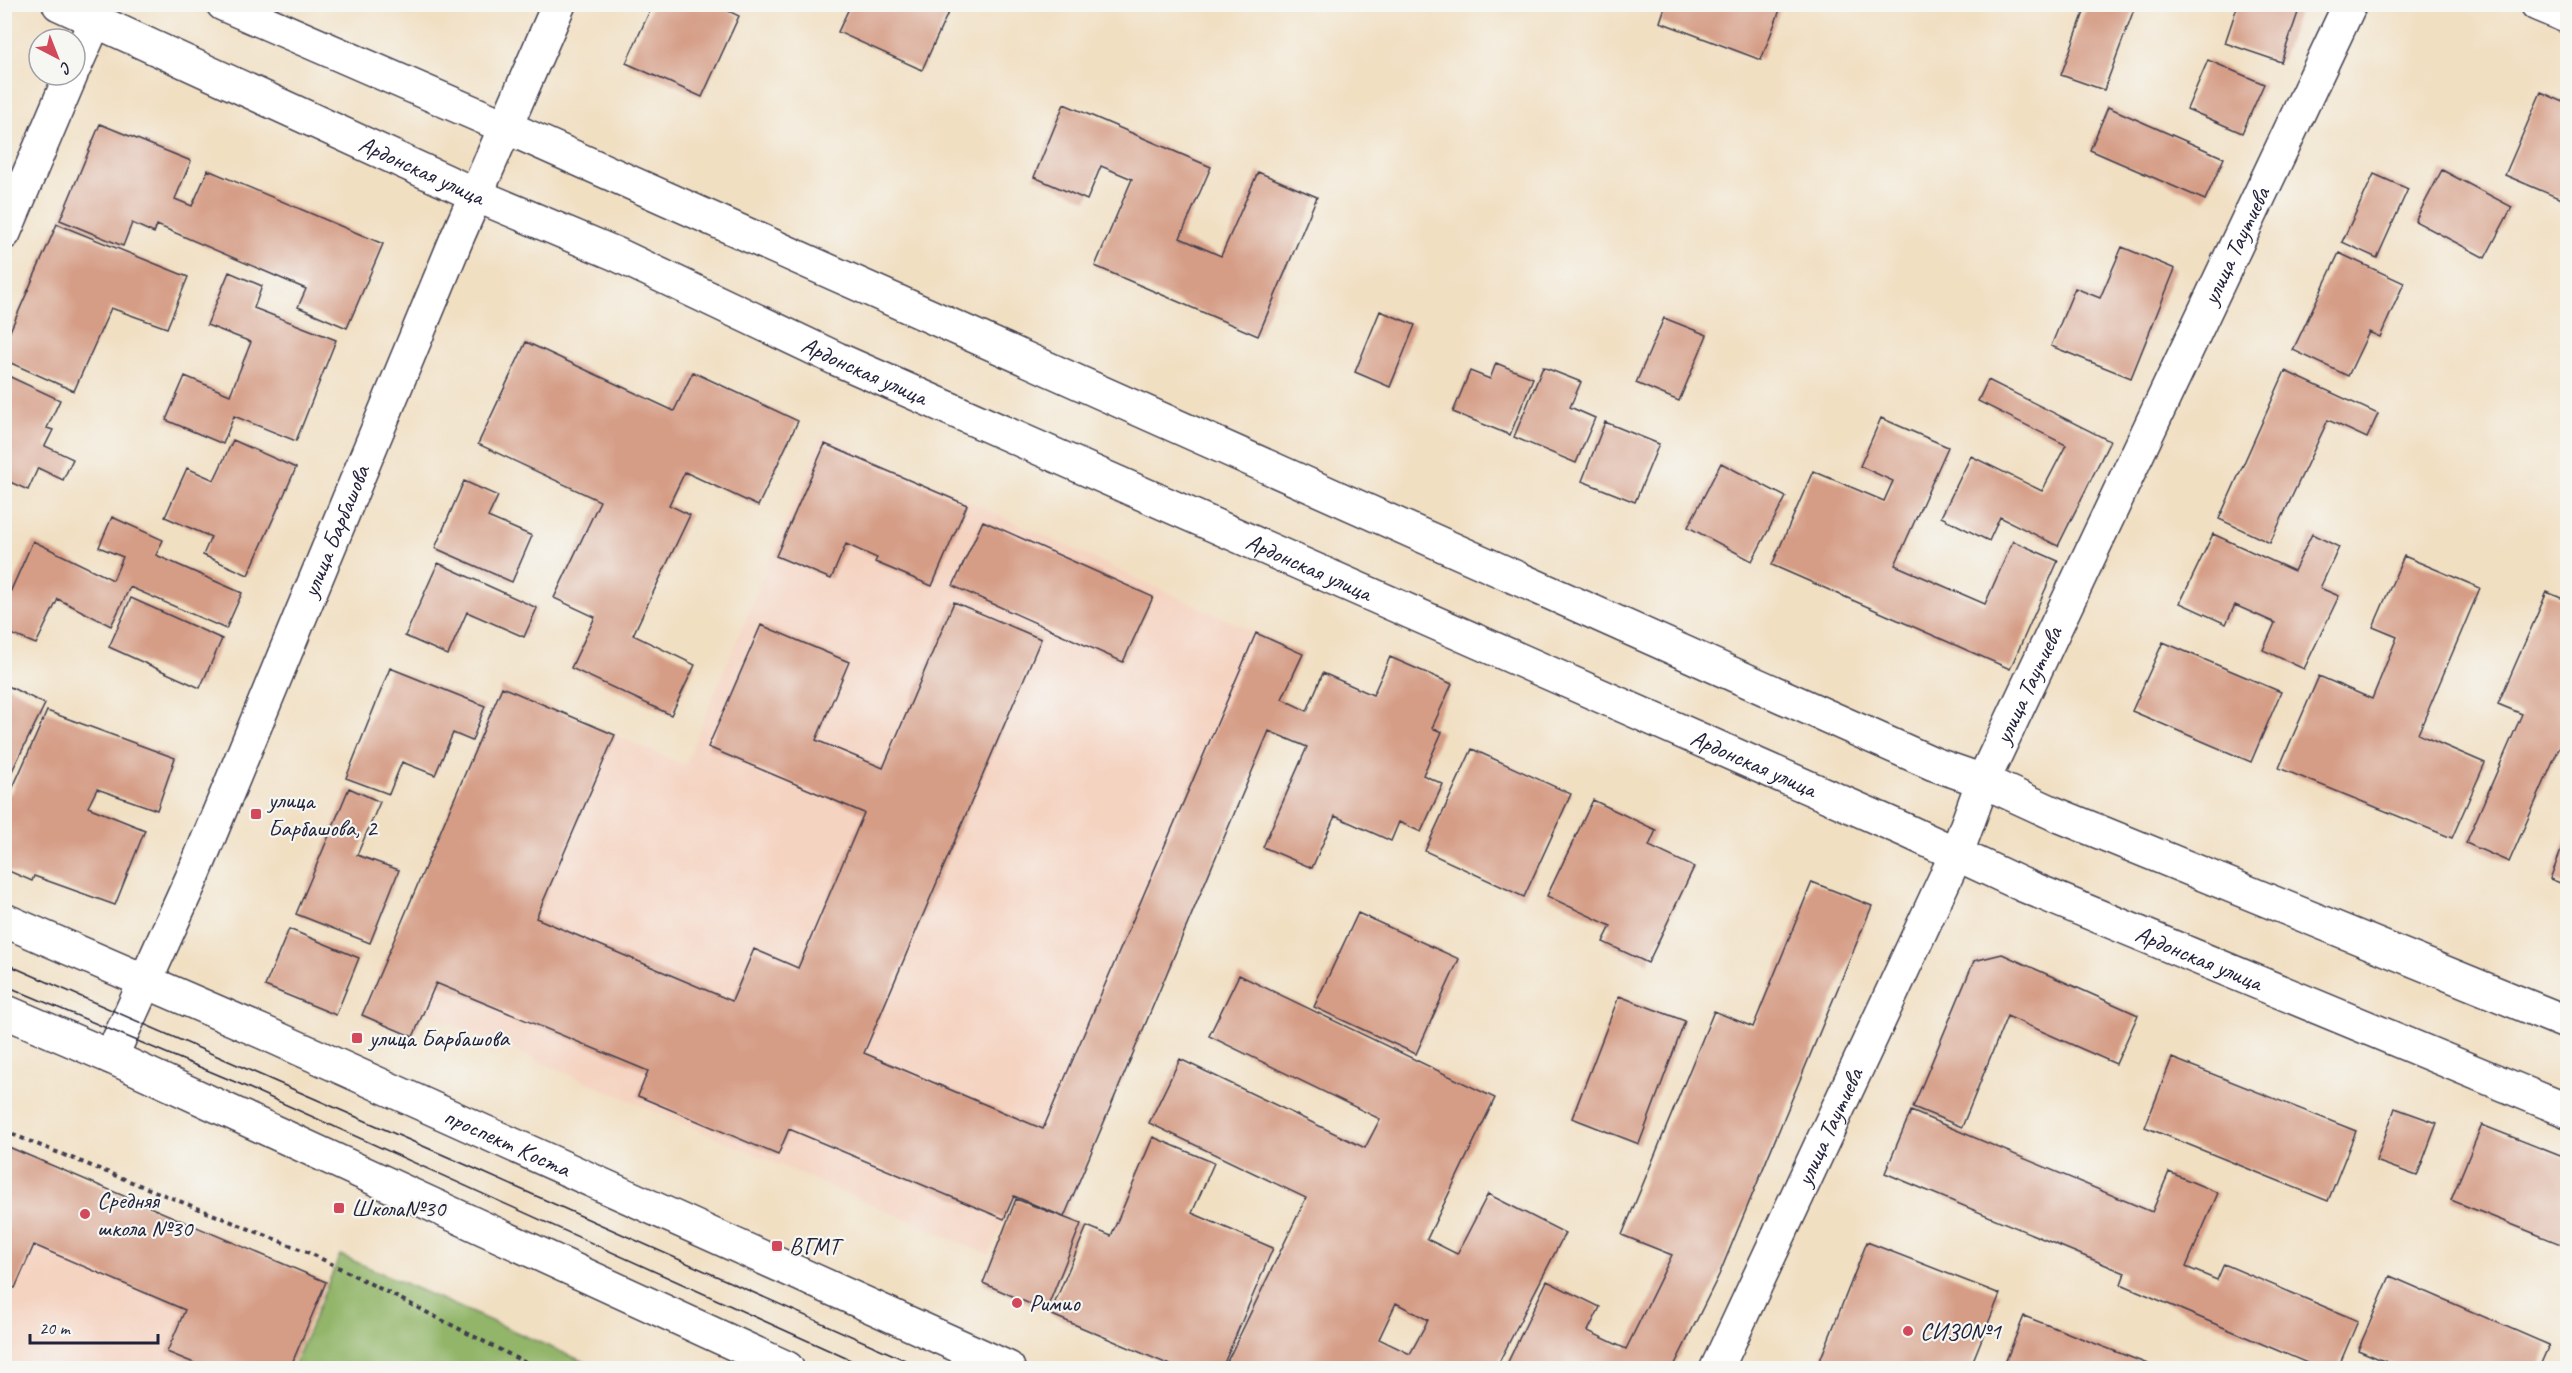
<svg xmlns="http://www.w3.org/2000/svg" width="2572" height="1373" font-family="Caveat,sans-serif">
  <style>
    .built { fill: #f5d3c1 }
    .forest { fill: #92b569; stroke: #5a6c52; stroke-width: 1.5 }
    .building { fill: #d59d86; fill-rule: evenodd }
    .lines { fill: none; stroke-linecap: round; stroke-linejoin: round }
    .street-casing { stroke: #413e4f; stroke-width: 36 }
    .secondary-casing { stroke: #413e4f; stroke-width: 36 }
    .primary-casing { stroke: #413e4f; stroke-width: 36 }
    .path { stroke: #413e4f; stroke-width: 4; stroke-dasharray: 4.5 4.5; stroke-linecap: butt }
    .street { stroke: #fff; stroke-width: 33 }
    .secondary { stroke: #fff; stroke-width: 33 }
    .primary { stroke: #fff; stroke-width: 33 }
    .tram { stroke: #22223b; stroke-width: 1.5 }
    .poi-dot { fill: #d1495b; stroke: #f6f6f2; stroke-width: 2 }
    .labels { text-anchor: middle; stroke-width: 4.5; stroke-linejoin: round; paint-order: stroke }
    .street-label { font-size: 24px; fill: #22223b; stroke: #f6f6f2 }
    .poi-label { font-size: 24px; fill: #22223b; stroke: #f6f6f2; text-anchor: start }
  </style>
  <rect width="100%" height="100%" fill="#f6f6f2"/>
  <filter id="ink" filterUnits="userSpaceOnUse"><feTurbulence type="fractalNoise" baseFrequency=".0167" numOctaves="2"/><feDisplacementMap in="SourceGraphic" scale="12" xChannelSelector="R" yChannelSelector="G"/><feConvolveMatrix kernelMatrix="1 2 1 2 8 2 1 2 1" color-interpolation-filters="sRGB"/></filter>
  <filter id="wash" filterUnits="userSpaceOnUse"><feTurbulence type="fractalNoise" baseFrequency=".008" numOctaves="4" result="noise"/><feDisplacementMap in="SourceGraphic" scale="24" xChannelSelector="R" yChannelSelector="G"/><feGaussianBlur stdDeviation="1.35" result="paint"/><feColorMatrix in="noise" values="0 0 0 0 0 0 0 0 0 0 0 0 0 0 0 0 0 1.4 0 .05"/><feComposite in="paint" operator="in"/></filter>
  <g filter="url(#wash)">
    <rect width="100%" height="100%" fill="#f1dfc2"/>
    <path class="built" d="M822 434 1256 633 989 1255 424 1012 553 709 685 765Z
      M4 1145 326 1282 290 1368H5Z"/>
    <path class="forest" d="M340 1255 598 1368H293Z"/>
    <g id="blocks">
      <path class="building" d="M653 4H714L739 16 702 97 626 63Z
        M851 4H952L922 70 838 32Z
        M1666 4H1765L1780 10 1761 60 1660 22Z
        M2087 4H2136L2104 90 2061 75Z
        M2238 4H2301L2281 62 2225 43Z
        M2208 60 2264 84 2242 133 2187 109Z
        M2541 92 2568 104V202L2505 175Z
        M1064 104 1211 167 1180 238 1221 256 1258 172 1317 197 1258 336 1095 266 1132 179 1101 166 1087 200 1034 177Z
        M2108 107 2224 158 2205 200 2090 150Z
        M100 124 191 161 175 199 192 206 208 170 383 244 347 328 298 307 306 289 157 225 154 233 132 223 123 246 60 220Z
        M2442 170 2512 207 2485 258 2415 221Z
        M2374 174 2408 189 2377 258 2342 242Z
        M57 224 188 277 167 328 111 308 74 391 4 360V345Z
        M2122 247 2175 269 2131 378 2051 346 2075 288 2100 298Z
        M2339 253 2404 283 2380 337 2369 332 2348 376 2293 350Z
        M229 272 262 286 254 308 336 340 296 441 234 416 223 444 166 420 185 376 230 395 251 342 207 325Z
        M1380 311 1415 325 1390 387 1355 372Z
        M1664 318 1707 335 1679 401 1636 383Z
        M526 342 674 411 693 372 798 421 758 506 685 472 669 505 690 515 633 635 695 665 671 715 571 668 595 617 554 598 600 501 478 444Z
        M1496 363 1533 378 1510 435 1453 412 1470 371 1490 379Z
        M1543 367 1581 382 1570 407 1595 418 1576 463 1514 437Z
        M2285 371 2378 414 2367 438 2328 420 2270 543 2219 519Z
        M4 374 60 400 47 428 53 430 45 446 73 459 63 480 38 468 28 490 10 482 4 494Z
        M1988 380 2110 441 2058 546 2000 517 1989 541 1941 517 1971 456 2042 491 2066 445 1978 401Z
        M1881 418 1948 447 1895 565 1985 604 2013 541 2058 561 2010 669 1772 565 1813 471 1884 501 1893 481 1860 466Z
        M1605 422 1659 444 1635 502 1582 481Z
        M233 440 296 468 248 575 203 555 211 537 165 517 187 468 214 480Z
        M825 444 967 505 932 586 875 562 877 558 846 544 831 579 776 556Z
        M1721 463 1786 497 1752 561 1688 527Z
        M464 481 498 496 488 517 532 536 512 582 435 548Z
        M112 517 163 540 156 555 242 593 226 629 130 587 111 626 58 599 36 644 4 631V606L33 541 113 580 123 557 99 547Z
        M983 521 1153 597 1123 662 953 586Z
        M2213 534 2294 571 2312 534 2339 547 2320 588 2339 596 2304 669 2263 650 2275 623 2235 605 2226 624 2180 603Z
        M2404 556 2480 588 2418 734 2485 763 2452 838 2279 768 2319 676 2372 699 2397 637 2373 627Z
        M438 563 537 608 524 637 467 612 448 655 405 636Z
        M2547 592 2568 601V728L2509 862 2466 843 2522 714 2498 704Z
        M131 598 222 639 200 688 109 647Z
        M954 602 1041 639 864 1053 1043 1129 1256 633 1303 654 1282 699 1307 711 1323 673 1373 695 1390 657 1452 684 1432 728 1442 732 1423 775 1443 784 1421 832 1399 822 1391 841 1335 816 1312 868 1263 847 1307 747 1269 731 1064 1217 1014 1196 1004 1219 789 1129 778 1155 638 1096 648 1071 436 983 413 1037 362 1015 502 687 615 735 536 918 732 1001 754 949 798 968 864 813 708 747 761 625 849 662 816 740 883 768Z
        M2163 642 2281 692 2251 762 2132 711Z
        M390 668 485 706 472 741 453 733 435 775 402 762 389 794 346 778Z
        M4 684 45 704 10 775 4 772Z
        M47 711 175 758 157 810 97 789 88 807 145 830 115 905 34 876 32 881 4 869V792L10 794Z
        M1472 749 1571 794 1524 897 1425 851Z
        M349 788 380 802 357 855 399 870 370 943 296 914Z
        M1593 800 1656 830 1649 846 1694 867 1648 963 1603 942 1611 926 1547 896Z
        M2567 835H2568V886L2550 879Z
        M1812 882 1872 906 1719 1275 1673 1368H1505L1547 1281 1600 1307 1588 1331 1626 1349 1672 1255 1622 1235 1714 1011 1753 1027Z
        M1358 913 1459 959 1416 1054 1314 1007Z
        M289 929 359 958 336 1015 265 986Z
        M2002 954 2138 1015 2116 1064 2007 1016 1962 1127 1913 1107 1974 961Z
        M1239 975 1495 1098 1427 1239 1457 1254 1488 1194 1565 1233 1496 1368H1224L1306 1198 1149 1123 1180 1059 1365 1148 1380 1119 1209 1036ZM1396 1303 1428 1320 1410 1354 1379 1339Z
        M1619 996 1685 1021 1639 1144 1572 1118Z
        M2172 1058 2356 1131 2328 1201 2145 1127Z
        M2395 1108 2437 1123 2417 1176 2376 1161Z
        M1911 1111 2152 1212 2169 1172 2218 1193 2186 1267 2217 1280 2224 1264 2358 1321 2338 1368H2319L2121 1284 2125 1273 1885 1173Z
        M2482 1125 2568 1159V1247L2451 1200Z
        M1153 1137 1214 1163 1192 1213 1273 1248 1222 1368H1177L1050 1314 1087 1226 1111 1236Z
        M4 1145 326 1282 290 1368H206L167 1352 185 1310 34 1245 15 1288 4 1284Z
        M1016 1199 1081 1224 1046 1311 983 1283Z
        M1867 1242 2000 1294 1970 1368H1817Z
        M2390 1276 2549 1345 2539 1368H2401L2358 1350Z
        M2024 1316 2158 1368H2003Z"/>
    </g>
  </g>
  <g filter="url(#ink)">
    <use href="#blocks" fill-opacity="0" stroke="#413e4f" stroke-width="1.5"/>
    <g class="lines">
      <g class="street-casing">
        <g id="street">
          <path d="M2537 4 2568 17"/>
          <path d="M75 66 95 21"/>
          <path d="M4 233 71 75"/>
          <path id="s1" d="M1983 781 2350 4"/>
        </g>
      </g>
      <g class="secondary-casing">
        <g id="secondary">
          <path id="s2" d="M59 4 476 195 616 254 837 359 1905 830 2023 885 2568 1111"/>
          <path d="M223 4 506 127 1934 764 1983 781 2053 813 2568 1023"/>
          <path id="s3" d="M1717 1368 1956 855 1983 781"/>
        </g>
      </g>
      <g class="primary-casing">
        <g id="primary">
          <path id="s4" d="M4 920 265 1033 1008 1368"/>
          <path d="M4 1011 111 1057 787 1368"/>
          <path id="s5" d="M111 1057 192 878 457 238 559 4"/>
        </g>
      </g>
      <path class="path" d="M4 1131 312 1254 536 1368"/>
      <use href="#street" class="street"/>
      <use href="#secondary" class="secondary"/>
      <use href="#primary" class="primary"/>
      <path class="tram" d="M4 963 480 1171 923 1368
        M4 985 240 1084 868 1368"/>
    </g>
  </g>
  <g class="poi-dot">
    <rect x="250" y="808" width="12" height="12" rx="3"/>
    <rect x="351" y="1032" width="12" height="12" rx="3"/>
    <rect x="333" y="1202" width="12" height="12" rx="3"/>
    <circle cx="85" cy="1214" r="6"/>
    <rect x="771" y="1240" width="12" height="12" rx="3"/>
    <circle cx="1017" cy="1303" r="6"/>
    <circle cx="1908" cy="1331" r="6"/>
  </g>
  <g class="labels">
    <g class="street-label">
      <text dy="8" stroke="none"><textPath href="#s2" startOffset="399">Ардонская улица</textPath></text>
      <text dy="8" stroke="none"><textPath href="#s1" startOffset="592">улица Таутиева</textPath></text>
      <text dy="8" stroke="none"><textPath href="#s2" startOffset="885">Ардонская улица</textPath></text>
      <text dy="8" stroke="none"><textPath href="#s5" startOffset="572">улица Барбашова</textPath></text>
      <text dy="8" stroke="none"><textPath href="#s2" startOffset="1371">Ардонская улица</textPath></text>
      <text dy="8" stroke="none"><textPath href="#s1" startOffset="106">улица Таутиева</textPath></text>
      <text dy="8" stroke="none"><textPath href="#s2" startOffset="1857">Ардонская улица</textPath></text>
      <text dy="8" stroke="none"><textPath href="#s2" startOffset="2343">Ардонская улица</textPath></text>
      <text dy="8" stroke="none"><textPath href="#s3" startOffset="266">улица Таутиева</textPath></text>
      <text dy="8" stroke="none"><textPath href="#s4" startOffset="550">проспект Коста</textPath></text>
    </g>
    <g class="poi-label">
      <text x="268" y="808">улица<tspan x="268" dy="28">Барбашова, 2</tspan></text>
      <text x="369" y="1046">улица Барбашова</text>
      <text x="97" y="1208">Средняя<tspan x="97" dy="28">школа №30</tspan></text>
      <text x="351" y="1216">Школа№30</text>
      <text x="789" y="1254">ВГМТ</text>
      <text x="1029" y="1311">Римио</text>
      <text x="1920" y="1339">СИЗО№1</text>
    </g>
  </g>
  <rect width="2572" height="1373" fill="none" stroke="#f6f6f2" stroke-width="24"/>
  <g transform="translate(57 57) rotate(138)"><circle r="28" fill="#f6f6f2" stroke="#a1a1a9" stroke-width="1.5"/>
  <path d="M0-4.5L10 22L0 15L-10 22Z" fill="#d1495b"/>
  <text y="-9" font-size="16" font-weight="bold" text-anchor="middle" fill="#22223b">С</text>
  </g>
  <path d="M30 1334v9h128v-9" fill="none" stroke="#22223b" stroke-width="3"/>
  <text x="39" y="1334" font-size="18" fill="#22223b" stroke="#f6f6f2" stroke-width="4.5" paint-order="stroke">20 m</text>
</svg>
